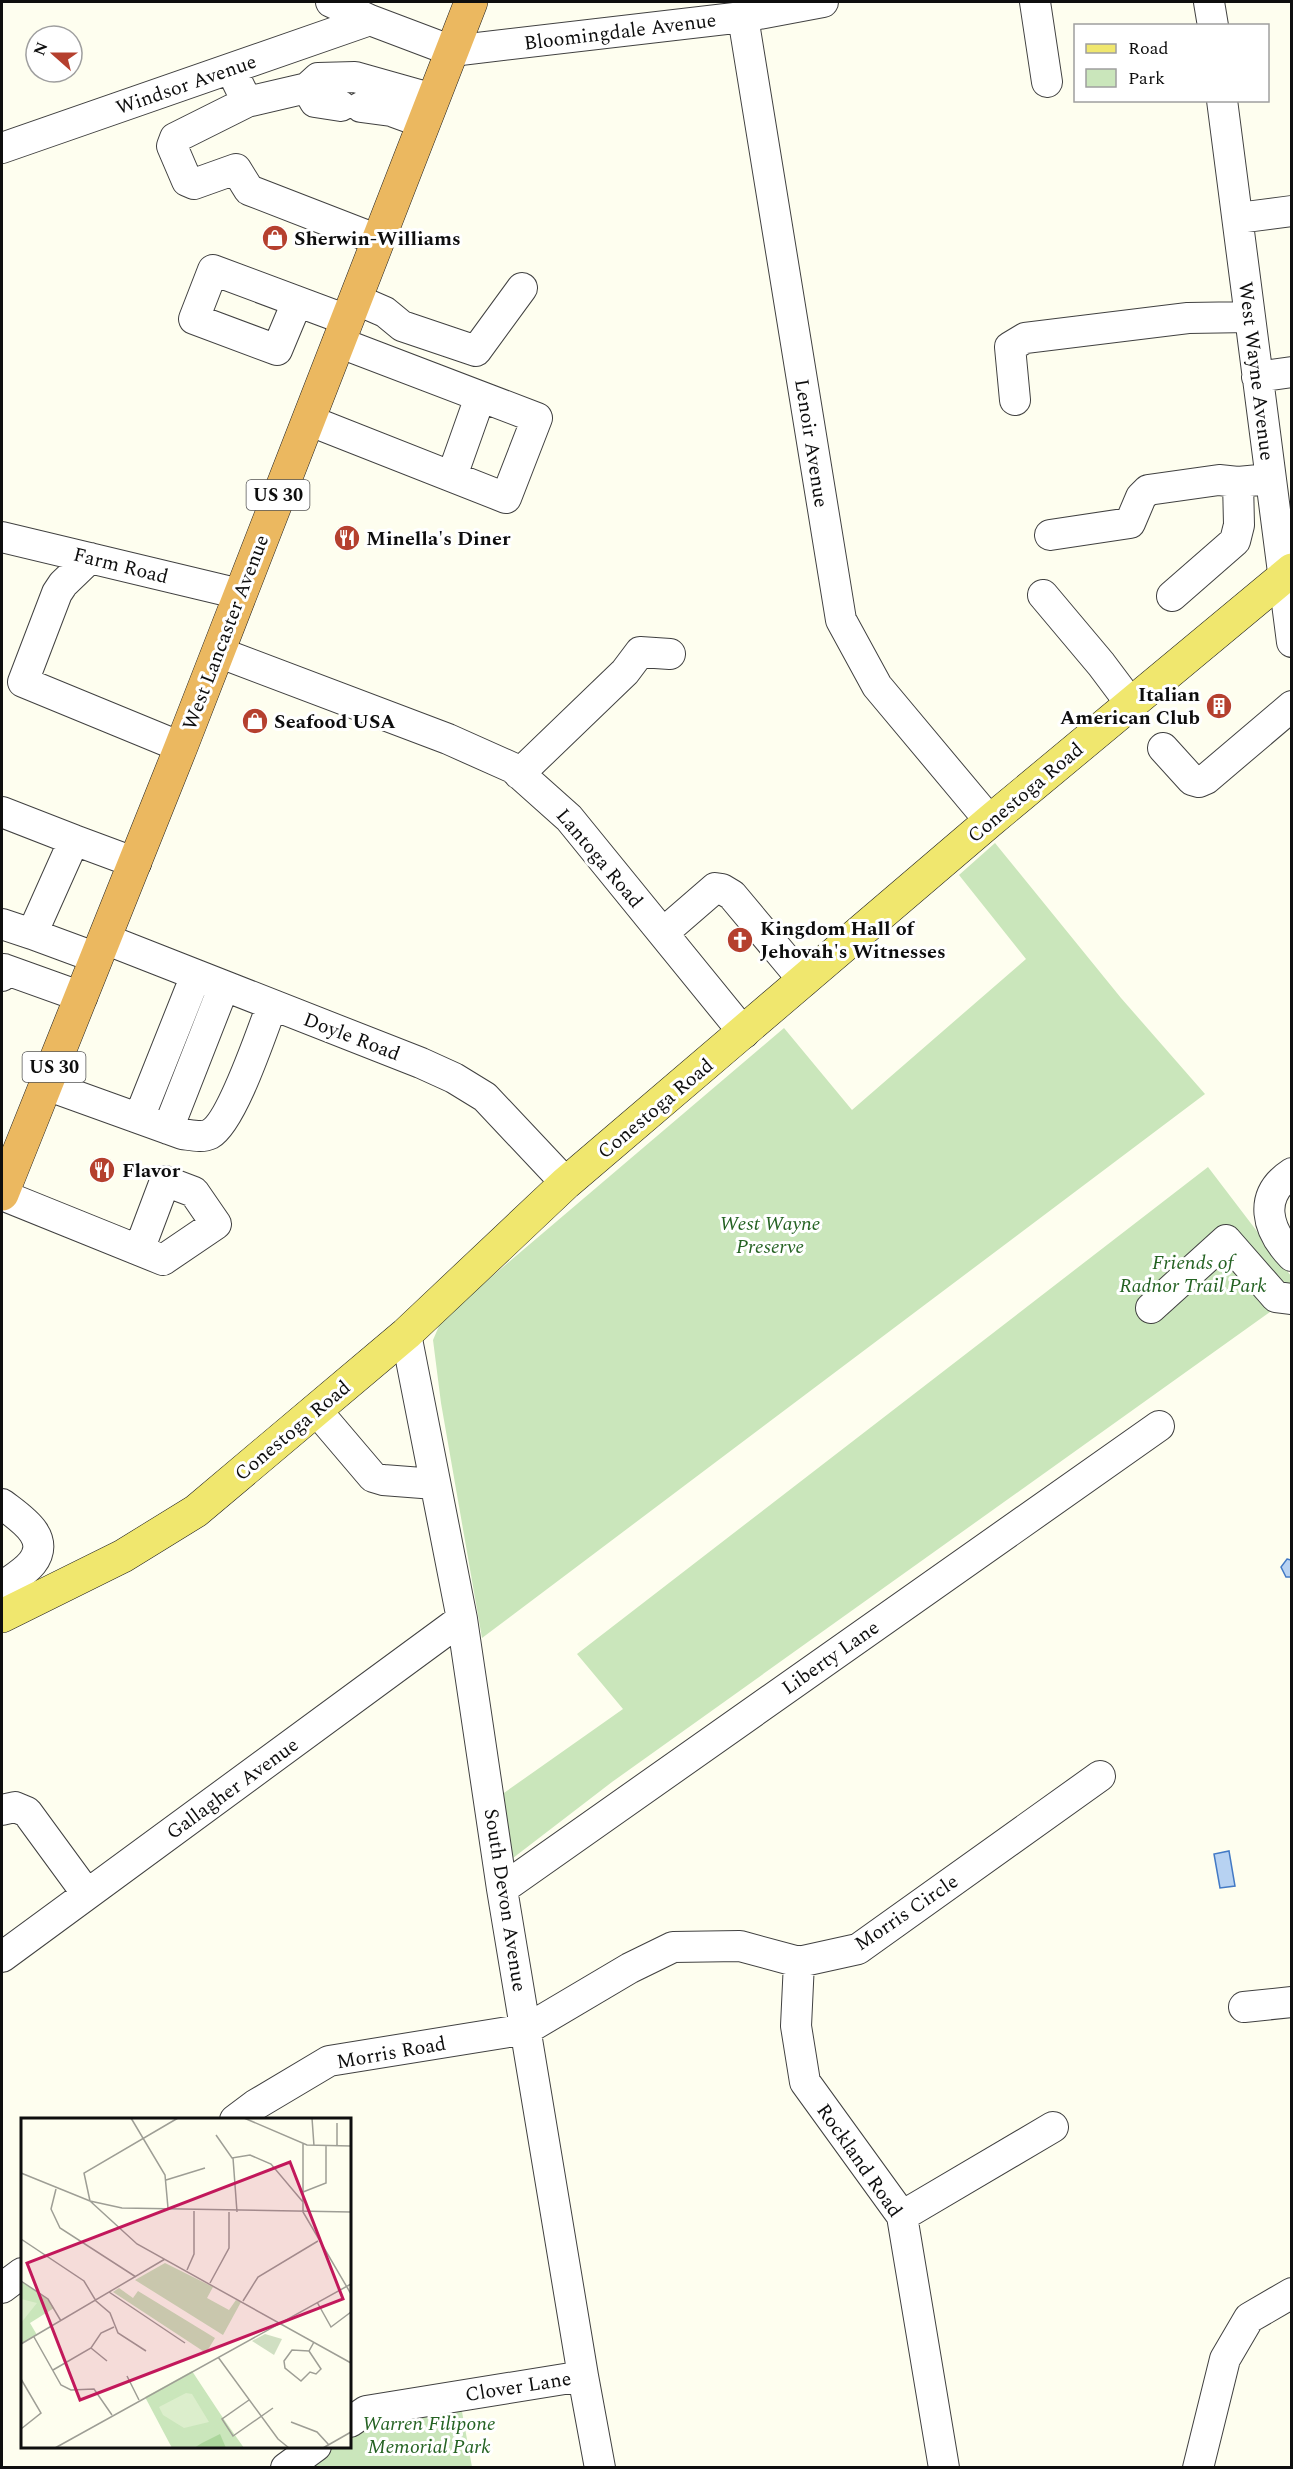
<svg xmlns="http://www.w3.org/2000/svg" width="1293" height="2469" font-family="Spectral,serif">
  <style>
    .green { fill: #cae6bb }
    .water { fill: #b7d2f2; stroke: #437ac5; stroke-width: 1.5 }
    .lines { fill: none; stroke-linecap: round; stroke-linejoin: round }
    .minor-casing { stroke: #414141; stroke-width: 32 }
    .major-casing { stroke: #1f1f1f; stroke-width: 34 }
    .highway-casing { stroke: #1f1f1f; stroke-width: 34 }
    .minor { stroke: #fff; stroke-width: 30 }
    .major { stroke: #f0e76e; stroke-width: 33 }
    .highway { stroke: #ebb860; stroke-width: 33 }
    .labels { text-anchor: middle; stroke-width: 6; stroke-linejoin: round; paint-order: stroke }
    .shield { fill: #fff; stroke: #565656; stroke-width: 1.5 }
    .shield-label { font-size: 18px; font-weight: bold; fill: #0e0e0e }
    .street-label { font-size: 20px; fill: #0e0e0e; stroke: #fff }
    .poi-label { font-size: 20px; font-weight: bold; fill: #0e0e0e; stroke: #fff; text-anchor: start }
    .park-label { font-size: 20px; font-style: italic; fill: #246222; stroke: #fff }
    .inset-road { fill: none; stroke: #9e9e95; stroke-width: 1.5 }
    .view { fill: #c2185b; fill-opacity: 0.15; stroke: #c2185b; stroke-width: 3 }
    .inset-edge { fill: none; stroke: #0e0e0e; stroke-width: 3 }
  </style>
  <rect width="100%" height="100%" fill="#fefeef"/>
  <path class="green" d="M995 843 1121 998 1205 1094 482 1638 441 1403 433 1340 439 1326 449 1313 784 1028 852 1110 1026 959 959 875Z
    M1208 1167 1291 1276V1297L612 1782 513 1858 501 1795 623 1709 577 1654Z
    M459 2395 472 2467 286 2468 316 2447 350 2446V2422Z"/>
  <path class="water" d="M1287 1559 1291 1560V1577H1286L1281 1567Z
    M1229 1851 1235 1886 1220 1888 1214 1854Z"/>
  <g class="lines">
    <g class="minor-casing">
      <path id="minor" d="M331 2 370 20 452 51 743 17 823 2
        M1035 2 1047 82
        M1209 2 1213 26
        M743 17 841 620 877 686 990 821
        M231 69 247 102 175 138 172 146 187 181 194 184 236 169 249 190 378 240
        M307 88 315 102 341 106
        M1222 100 1292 642
        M247 102 307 88 318 78 355 77 433 99
        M361 107 391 111 424 123
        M2 148 370 20
        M1238 218 1292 211
        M355 299 385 312 402 326 476 351 522 288
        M297 302 277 350 194 319 213 270 347 320
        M1257 377 1292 372
        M1015 400 1010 347 1025 338 1188 318 1250 317
        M308 420 506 498 537 418 338 342
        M452 476 480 397
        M1050 535 1130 523 1141 497 1148 490 1219 480 1238 482 1270 479
        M2 537 240 594
        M90 558 63 584 57 593 23 682 181 747
        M1043 595 1101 664 1131 704
        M1172 596 1235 541 1239 525 1238 482
        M218 652 448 739 513 768 569 818 744 1033
        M1163 748 1192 780 1199 782 1206 779 1292 706
        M519 774 625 672 640 652 670 654
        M2 812 74 840
        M2 924 32 934
        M663 933 715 888 722 889 732 895 804 981
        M105 939 421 1063 454 1078 485 1097 566 1183
        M97 958 32 934 74 840 136 863
        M2 976 4 969 82 997
        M46 1085 182 1134C191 1135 202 1138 210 1134 232 1122 262 1031 272 1005
        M139 1118 196 975
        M168 1129 224 986
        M1292 1173C1257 1196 1267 1230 1292 1256
        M2 1195 163 1260 216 1224 194 1192 165 1181 139 1250
        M1151 1308 1226 1240 1276 1297 1292 1299
        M406 1334 462 1619 502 1889 583 2376 600 2468
        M316 1410 373 1477 383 1480 435 1484
        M2 1504C20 1518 52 1537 32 1563 24 1573 11 1580 2 1587
        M2 1810 15 1807 27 1812 87 1894
        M502 1889 1159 1426
        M2 1957 462 1619
        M799 1962 796 2026 805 2082 902 2216 944 2468
        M1244 2007 1292 2002
        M235 2120 255 2105 329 2061 527 2029 630 1968 673 1947 740 1946 799 1962 858 1949 1100 1776
        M902 2216 1053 2127
        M2 2288 22 2273
        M350 2422 366 2411 583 2376
        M286 2468 316 2446
        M1198 2468 1225 2359 1249 2318 1292 2293"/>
    </g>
    <g class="major-casing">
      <path id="major" d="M2 1616 123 1556 196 1511 406 1334 566 1183 990 821 1292 570"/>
    </g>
    <g class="highway-casing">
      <path id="highway" d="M2 1194 181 747 471 2"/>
    </g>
    <use href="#minor" class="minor"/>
    <use href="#major" class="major"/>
    <use href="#highway" class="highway"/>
  </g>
  <defs>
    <g id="shop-disc" transform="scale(1.35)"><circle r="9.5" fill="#b5402e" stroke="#fff"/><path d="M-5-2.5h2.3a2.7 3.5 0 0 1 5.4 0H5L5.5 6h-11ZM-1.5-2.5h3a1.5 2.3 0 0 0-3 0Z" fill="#fff"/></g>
    <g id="restaurant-disc" transform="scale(1.35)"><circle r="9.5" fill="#b5402e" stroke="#fff"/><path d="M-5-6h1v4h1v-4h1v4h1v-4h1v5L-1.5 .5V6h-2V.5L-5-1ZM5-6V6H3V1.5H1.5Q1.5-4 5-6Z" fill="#fff"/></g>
    <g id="building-disc" transform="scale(1.35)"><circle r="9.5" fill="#b5402e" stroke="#fff"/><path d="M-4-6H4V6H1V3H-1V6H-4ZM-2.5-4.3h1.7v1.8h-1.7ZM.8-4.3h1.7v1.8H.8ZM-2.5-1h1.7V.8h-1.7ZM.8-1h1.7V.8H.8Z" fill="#fff"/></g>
    <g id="church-disc" transform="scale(1.35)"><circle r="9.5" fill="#b5402e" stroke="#fff"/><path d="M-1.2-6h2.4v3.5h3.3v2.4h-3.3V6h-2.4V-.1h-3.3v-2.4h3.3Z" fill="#fff"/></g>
  </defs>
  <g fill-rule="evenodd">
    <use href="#shop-disc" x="275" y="238"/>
    <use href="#restaurant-disc" x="347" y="538"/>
    <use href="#building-disc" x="1219" y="706"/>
    <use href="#shop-disc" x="255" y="721"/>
    <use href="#church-disc" x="740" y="940"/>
    <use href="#restaurant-disc" x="102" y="1170"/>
  </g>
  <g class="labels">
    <g class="shield">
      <rect x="246.5" y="480" width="63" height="30" rx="4.5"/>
      <rect x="22.5" y="1052" width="63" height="30" rx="4.5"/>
    </g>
    <g class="shield-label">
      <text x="278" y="501">US 30</text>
      <text x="54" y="1073">US 30</text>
    </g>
    <g class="street-label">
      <text transform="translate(620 31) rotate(-7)" y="7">Bloomingdale Avenue</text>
      <text transform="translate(186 84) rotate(-19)" y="7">Windsor Avenue</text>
      <text transform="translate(1257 371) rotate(83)" y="7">West Wayne Avenue</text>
      <text transform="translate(812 443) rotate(81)" y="7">Lenoir Avenue</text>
      <text transform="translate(121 565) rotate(14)" y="7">Farm Road</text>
      <text transform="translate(225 632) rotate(-69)" y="7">West Lancaster Avenue</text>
      <text transform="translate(1025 792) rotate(-40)" y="7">Conestoga Road</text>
      <text transform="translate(600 858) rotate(50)" y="7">Lantoga Road</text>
      <text transform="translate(352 1036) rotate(21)" y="7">Doyle Road</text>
      <text transform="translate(655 1108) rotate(-40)" y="7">Conestoga Road</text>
      <text transform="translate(292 1430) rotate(-40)" y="7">Conestoga Road</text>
      <text transform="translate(830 1657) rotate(-35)" y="7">Liberty Lane</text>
      <text transform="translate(232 1788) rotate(-36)" y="7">Gallagher Avenue</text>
      <text transform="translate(506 1900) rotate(81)" y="7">South Devon Avenue</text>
      <text transform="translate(906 1912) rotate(-34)" y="7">Morris Circle</text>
      <text transform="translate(391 2052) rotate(-10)" y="7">Morris Road</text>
      <text transform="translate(860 2160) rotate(55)" y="7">Rockland Road</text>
      <text transform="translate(518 2386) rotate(-9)" y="7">Clover Lane</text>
    </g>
    <g class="poi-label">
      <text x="294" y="245">Sherwin-Williams</text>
      <text x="366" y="545">Minella's Diner</text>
      <text x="1200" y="701" text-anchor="end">Italian<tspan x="1200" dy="23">American Club</tspan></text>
      <text x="274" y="728">Seafood USA</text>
      <text x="760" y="935">Kingdom Hall of<tspan x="760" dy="23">Jehovah's Witnesses</tspan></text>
      <text x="122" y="1177">Flavor</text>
    </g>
    <g class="park-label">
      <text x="770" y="1230">West Wayne<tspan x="770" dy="23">Preserve</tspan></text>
      <text x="1193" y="1269">Friends of<tspan x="1193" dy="23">Radnor Trail Park</tspan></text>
      <text x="429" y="2430">Warren Filipone<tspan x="429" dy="23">Memorial Park</tspan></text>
    </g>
  </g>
  <g transform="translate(21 2118)">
    <rect width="330" height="330" fill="#fefeef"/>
    <path d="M144 145 192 169 186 180 208 192 215 182 220 184 202 217 114 162ZM0 163 27 181 33 190 9 205 16 217 0 226ZM98 170 112 180 117 173 194 220 185 235 92 174ZM171 253 202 300 223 330H151L124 279Z" fill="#cae6bb"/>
    <path d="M199 316 205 330H173L181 325Z" fill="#abd69b"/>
    <path d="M244 216 261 221 253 237 231 223Z" fill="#d0dfc2"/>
    <path d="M0 181 16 185 0 205ZM165 275 171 276 188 304 163 310 142 297 138 289Z" fill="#dceecc"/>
    <path class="inset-road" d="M110 0 144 57 147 90M223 0 286 27 330 28M291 0 293 28M195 17 211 40 229 37 250 46 282 84M282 26V94L330 176M316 28V5M212 40 216 94M0 55 69 83 101 90 330 94M145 62 184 50M35 71 30 91 39 110 115 159M282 74 305 65V28M69 83 63 55 157 0M69 83 116 126 330 245M0 121 63 163 75 183 89 195 97 215 125 233M166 152 173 136V93M0 163 27 181 40 203M189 165 208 130V94M88 174 164 225M222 183 237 159 297 123M296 184 310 209 330 194M13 219 40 267 50 272 73 271 91 297M0 226 144 141M70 230 86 243M288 233 300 251 295 256 289 254 280 263 264 250 263 243 271 232 288 233 293 224M197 239 257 321 268 330M32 252 70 230 80 215 93 209M106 258 118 282M0 261 20 295 0 311M228 282 201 301 212 318 252 290M270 304 296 314 308 327M34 330 330 166M302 330 330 314"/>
    <path class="view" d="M269 44 322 181 59 282 6 145Z"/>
    <rect width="330" height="330" class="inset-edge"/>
  </g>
  <rect width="1293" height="2469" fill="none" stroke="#0e0e0e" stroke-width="6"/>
  <rect x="1074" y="24" width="195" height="78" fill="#ffffff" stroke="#9f9f9f" stroke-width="1.5"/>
  <rect x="1086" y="44" width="30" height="9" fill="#f0e76e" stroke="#9f9f9f" stroke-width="1.5"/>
  <text x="1128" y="54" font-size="18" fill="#0e0e0e">Road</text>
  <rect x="1086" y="69" width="30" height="18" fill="#cae6bb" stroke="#9f9f9f" stroke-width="1.5"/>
  <text x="1128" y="84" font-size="18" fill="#0e0e0e">Park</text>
  <g transform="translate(54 54) rotate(291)"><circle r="28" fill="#ffffff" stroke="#9f9f9f" stroke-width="1.5"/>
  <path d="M0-4.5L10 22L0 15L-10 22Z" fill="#b5402e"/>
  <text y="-9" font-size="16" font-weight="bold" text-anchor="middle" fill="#0e0e0e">N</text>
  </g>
</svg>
